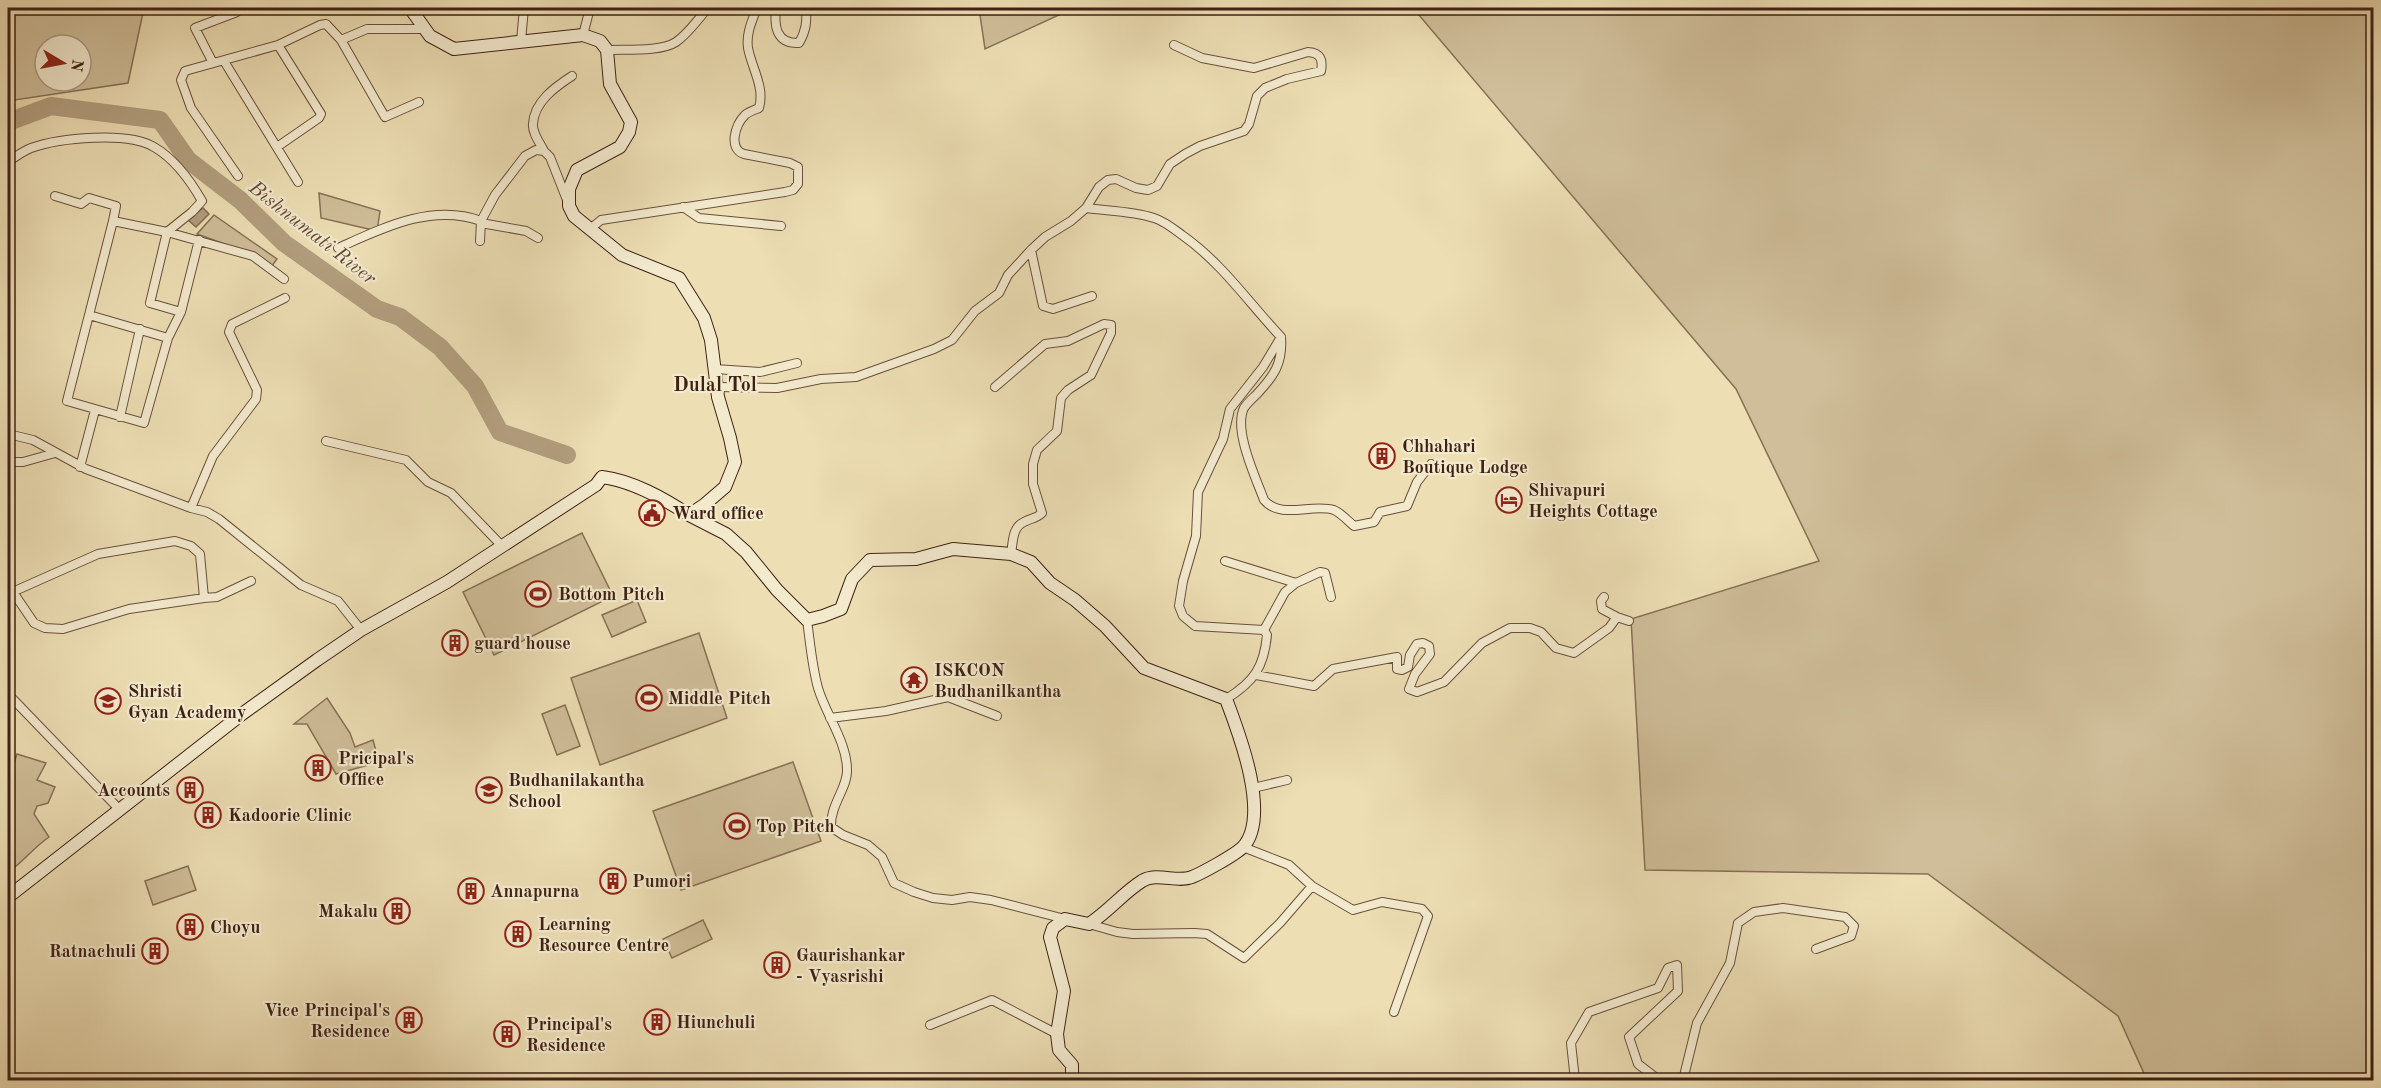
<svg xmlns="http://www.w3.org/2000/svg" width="2381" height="1088" font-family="'Old Standard TT',serif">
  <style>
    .green { fill: #cfbe99; stroke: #877056; stroke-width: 1.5; fill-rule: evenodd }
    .water { fill: #b29e7e; stroke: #846c54; stroke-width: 1.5 }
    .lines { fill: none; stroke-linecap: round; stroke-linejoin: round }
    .river { stroke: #b29e7e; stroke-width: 18 }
    .street-casing { stroke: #6a503c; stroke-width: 10 }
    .secondary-casing { stroke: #3f2114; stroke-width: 14 }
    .street { stroke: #f3eace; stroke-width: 8 }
    .secondary { stroke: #f3eace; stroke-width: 12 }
    .labels { text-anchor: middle; stroke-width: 4.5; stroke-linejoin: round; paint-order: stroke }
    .poi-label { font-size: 18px; font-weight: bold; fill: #3f2114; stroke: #f3eace; text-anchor: start }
    .water-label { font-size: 20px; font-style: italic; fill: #624634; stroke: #f3eace }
    .neighbourhood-label { font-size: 20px; font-weight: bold; fill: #3f2114; stroke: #f3eace }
  </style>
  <rect width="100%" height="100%" fill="#eddeb4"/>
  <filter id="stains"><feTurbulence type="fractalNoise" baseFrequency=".00333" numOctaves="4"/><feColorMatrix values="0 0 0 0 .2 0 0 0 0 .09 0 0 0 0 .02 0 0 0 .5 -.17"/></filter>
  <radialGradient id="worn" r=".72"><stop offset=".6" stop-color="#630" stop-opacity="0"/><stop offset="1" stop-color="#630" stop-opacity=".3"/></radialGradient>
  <path class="green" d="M8 8H144L128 83 8 101ZM45 45H81V81H45Z
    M979 8H1074L985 49Z
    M1413 8H2373V1080H2147L2118 1016 1928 874 1645 870 1631 619 1819 561 1736 389Z
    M319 193 380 211 377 231 321 218Z
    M214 215 277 259 271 267 252 254 197 234Z
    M582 533 613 596 494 655 463 592Z
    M637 600 646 622 612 637 602 615Z
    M699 633 727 718 600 765 571 678Z
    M327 698 350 733 355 747 373 740 379 762 336 774 307 724H294Z
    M565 705 580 746 557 755 542 714Z
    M17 754 46 763 37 780 55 787 48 803 37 806 34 814 49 837C36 846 27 857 15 867L8 864V781Z
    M793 762 821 841 681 890 653 811Z
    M188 866 196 890 153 905 145 881Z
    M703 920 712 939 672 958 663 939Z"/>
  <path class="water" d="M203 208 209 214 196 227 188 220Z"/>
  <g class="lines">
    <path class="river" d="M8 122 51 106 160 120 188 160 240 200 284 243 377 309 400 317 440 347 475 386 500 432 567 455"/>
    <g class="street-casing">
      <path id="street" d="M776 8C774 26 776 44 799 43 806 31 807 22 806 8
        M583 35 590 8
        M341 40 385 117 419 102
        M521 41 524 8
        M607 50C625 49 661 52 676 42 689 33 698 19 708 8
        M224 61 298 182
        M213 63 195 28 237 12
        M277 147 319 118 321 114 278 45
        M544 151C540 143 532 133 533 124 534 102 555 87 572 76
        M8 162C15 157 23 151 31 148 59 138 128 131 154 147 175 159 190 180 202 201L192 212 167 232 113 221 67 401 144 423 168 338 181 312 199 240
        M238 176 191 108 181 80 185 71 278 45 320 25 326 24 341 40 367 29H424
        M55 196 81 204 89 198 116 206 113 221
        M683 207 699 218 781 226
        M1086 208C1108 211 1133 211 1154 218 1164 221 1174 229 1182 235 1222 263 1248 302 1281 337
        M481 223 526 231 538 238
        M590 229 601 220 785 192 793 190 798 184V167L790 163 744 154C728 149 735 125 745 115 748 112 754 110 759 108 765 87 752 69 748 48 746 33 752 21 757 8
        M480 241 481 221 495 195 525 156 536 150 544 151 550 157 567 200
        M338 248C383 228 432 203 481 221
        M1031 250 1043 306 1053 309 1092 296
        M181 312 150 303 167 232 253 256 284 279
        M89 315 168 338
        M715 369 760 372 797 363
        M717 387 777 388 821 379 856 377 934 349 952 340 975 311 999 293 1008 275 1031 250 1045 237 1071 221 1086 208 1099 187 1108 180 1116 179 1136 188 1148 190 1157 186 1170 164 1185 154 1200 146 1244 131 1249 124 1257 96 1265 88 1287 79 1321 71C1323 60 1321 53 1308 52L1254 68 1202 58 1174 45
        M995 387 1045 344 1068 341 1104 324 1111 325V333L1091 375 1068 390 1061 398 1057 431 1037 450 1033 464V484L1042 513C1036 519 1031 518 1024 522 1012 527 1013 543 1011 554
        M120 417 140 329
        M8 434 33 440 86 469 191 508 207 512 219 519 301 585 338 601 361 630
        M326 441 406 460 428 482 451 493 502 546
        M8 462H23L55 453
        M80 467 95 410
        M191 508 213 456 256 399 257 390 229 332 232 324 285 298
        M1225 561 1296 583 1285 592 1264 630
        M1296 583 1320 572 1325 573 1331 597
        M8 594 98 554 175 541 191 546 200 554 204 598 129 609 63 629 45 628 34 623 13 592
        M1604 597 1601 601 1602 609 1617 617
        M204 598 217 597 251 581
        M807 620C810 642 812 666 818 688 826 715 847 742 847 770 848 787 830 805 831 827L843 835 868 845 882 857 894 883 914 892 933 898 952 900 970 897 991 900 1065 919
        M1256 675 1314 686 1333 669 1397 657V669L1402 670 1408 667 1410 655 1417 644 1423 643 1429 646 1430 654 1415 674 1409 689 1417 692 1444 682 1482 643 1510 628H1530L1541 632 1556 648 1574 653 1609 628 1617 617 1629 621
        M8 694 120 810
        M1226 699C1254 682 1264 667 1267 635L1264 630 1195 626 1183 616 1179 606 1183 581 1196 536 1198 492 1223 439 1230 409 1263 367 1281 337C1283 363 1274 376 1257 394 1253 398 1247 403 1244 408 1233 430 1256 478 1264 500 1281 520 1312 503 1334 510 1341 513 1348 521 1354 526L1374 522 1380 512 1407 506 1417 482 1431 464
        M830 718 886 711 948 697 997 716
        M1253 788 1287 780
        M1243 847 1289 865 1312 886 1353 910 1382 902 1422 909 1428 916 1394 1012
        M1089 924 1117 932 1133 934 1194 933 1207 934 1244 958 1280 923 1312 886
        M930 1025 992 1000 1057 1034
        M1575 1080 1571 1043 1589 1012 1658 988 1668 968 1677 965 1678 991 1629 1037 1638 1064 1659 1080
        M1683 1080 1697 1023 1730 963 1738 923 1754 912 1783 908 1845 917 1854 926 1851 936 1816 949"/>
    </g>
    <g class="secondary-casing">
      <path id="secondary" d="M689 515 726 534 746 552 777 590 807 620 823 616 841 609 852 579 870 560 916 559 953 549 1011 554 1031 562 1050 583 1075 600 1105 626 1144 668 1226 699C1239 733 1271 816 1243 847 1235 855 1202 873 1192 877 1177 883 1157 872 1142 881 1123 893 1108 912 1089 924L1065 919 1053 928 1050 937 1064 991 1057 1034 1059 1050 1072 1065V1080
        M8 897 242 714 317 660 361 630 447 582 596 485 602 477C633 481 663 498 689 515L704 505 725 487 735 462 730 438 718 397 711 340 704 318 679 278 622 255 574 216 569 206V189L577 170 620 147 629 132 631 122 610 84 607 50 600 41 583 35 454 49 430 36 410 8"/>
    </g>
    <use href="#street" class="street"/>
    <use href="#secondary" class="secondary"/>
  </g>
  <defs>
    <g id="building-ring" transform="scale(1.35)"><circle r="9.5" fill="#f3eace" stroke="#8f2418" stroke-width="1.5"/><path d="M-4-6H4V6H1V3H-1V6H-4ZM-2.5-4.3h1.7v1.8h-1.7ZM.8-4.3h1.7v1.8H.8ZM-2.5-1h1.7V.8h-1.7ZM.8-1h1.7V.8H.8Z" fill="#8f2418"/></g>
    <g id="hotel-ring" transform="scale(1.35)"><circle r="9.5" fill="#f3eace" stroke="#8f2418" stroke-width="1.5"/><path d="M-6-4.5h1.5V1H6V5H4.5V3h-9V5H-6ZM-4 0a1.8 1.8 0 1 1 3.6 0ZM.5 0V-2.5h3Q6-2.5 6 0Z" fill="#8f2418"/></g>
    <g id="civic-ring" transform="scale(1.35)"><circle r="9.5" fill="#f3eace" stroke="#8f2418" stroke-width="1.5"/><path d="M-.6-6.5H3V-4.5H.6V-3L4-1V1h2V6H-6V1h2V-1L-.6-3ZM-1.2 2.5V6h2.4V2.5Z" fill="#8f2418"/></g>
    <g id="stadium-ring" transform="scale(1.35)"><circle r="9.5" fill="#f3eace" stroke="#8f2418" stroke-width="1.5"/><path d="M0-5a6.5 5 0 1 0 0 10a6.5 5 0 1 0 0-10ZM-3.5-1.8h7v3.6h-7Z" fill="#8f2418"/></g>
    <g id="temple-ring" transform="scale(1.35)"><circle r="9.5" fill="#f3eace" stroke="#8f2418" stroke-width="1.5"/><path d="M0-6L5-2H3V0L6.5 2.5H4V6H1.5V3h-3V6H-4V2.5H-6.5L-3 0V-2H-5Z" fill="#8f2418"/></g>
    <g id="school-ring" transform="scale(1.35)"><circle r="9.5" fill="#f3eace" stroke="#8f2418" stroke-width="1.5"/><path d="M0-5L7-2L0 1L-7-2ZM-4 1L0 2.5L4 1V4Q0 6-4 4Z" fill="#8f2418"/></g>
  </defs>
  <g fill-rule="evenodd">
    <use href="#building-ring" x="1382" y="456"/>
    <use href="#hotel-ring" x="1509" y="500"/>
    <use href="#civic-ring" x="652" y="513"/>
    <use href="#stadium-ring" x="538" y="594"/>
    <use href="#building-ring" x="455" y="643"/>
    <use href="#temple-ring" x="914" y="680"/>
    <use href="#stadium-ring" x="649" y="698"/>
    <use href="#school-ring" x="108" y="701"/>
    <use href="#building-ring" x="318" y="768"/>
    <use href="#building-ring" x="190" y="790"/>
    <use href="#school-ring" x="489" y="790"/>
    <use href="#building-ring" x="208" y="815"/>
    <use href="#stadium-ring" x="737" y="826"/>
    <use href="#building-ring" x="613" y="881"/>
    <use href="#building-ring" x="471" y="891"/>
    <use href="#building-ring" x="397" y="911"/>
    <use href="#building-ring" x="190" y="927"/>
    <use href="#building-ring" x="518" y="934"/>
    <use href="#building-ring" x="155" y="951"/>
    <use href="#building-ring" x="777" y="965"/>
    <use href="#building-ring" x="409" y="1020"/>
    <use href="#building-ring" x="657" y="1022"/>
    <use href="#building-ring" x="507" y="1034"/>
  </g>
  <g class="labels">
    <g class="poi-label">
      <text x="1402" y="452">Chhahari<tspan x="1402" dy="21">Boutique Lodge</tspan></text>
      <text x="1528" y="496">Shivapuri<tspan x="1528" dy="21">Heights Cottage</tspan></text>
      <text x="672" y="519">Ward office</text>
      <text x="558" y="600">Bottom Pitch</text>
      <text x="474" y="649">guard house</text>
      <text x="934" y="676">ISKCON<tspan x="934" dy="21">Budhanilkantha</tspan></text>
      <text x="128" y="697">Shristi<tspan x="128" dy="21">Gyan Academy</tspan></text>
      <text x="668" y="704">Middle Pitch</text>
      <text x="338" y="764">Pricipal's<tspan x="338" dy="21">Office</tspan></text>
      <text x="508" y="786">Budhanilakantha<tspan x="508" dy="21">School</tspan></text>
      <text x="170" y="796" text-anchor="end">Accounts</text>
      <text x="228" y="821">Kadoorie Clinic</text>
      <text x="756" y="832">Top Pitch</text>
      <text x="632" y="887">Pumori</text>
      <text x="490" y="897">Annapurna</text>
      <text x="378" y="917" text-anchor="end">Makalu</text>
      <text x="538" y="930">Learning<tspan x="538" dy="21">Resource Centre</tspan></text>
      <text x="210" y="933">Choyu</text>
      <text x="136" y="957" text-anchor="end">Ratnachuli</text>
      <text x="796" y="961">Gaurishankar<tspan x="796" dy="21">- Vyasrishi</tspan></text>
      <text x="390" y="1016" text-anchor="end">Vice Principal's<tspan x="390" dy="21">Residence</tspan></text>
      <text x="676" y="1028">Hiunchuli</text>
      <text x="526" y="1030">Principal's<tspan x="526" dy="21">Residence</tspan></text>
    </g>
    <g class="water-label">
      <text transform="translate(313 232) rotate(38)" y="7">Bishnumati River</text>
    </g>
    <g class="neighbourhood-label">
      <text x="715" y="391">Dulal Tol</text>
    </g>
  </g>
  <rect width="2381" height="1088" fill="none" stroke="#eddeb4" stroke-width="30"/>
  <rect x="9" y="9" width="2363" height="1070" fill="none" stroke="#3f2114" stroke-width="3"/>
  <rect x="15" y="15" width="2351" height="1058" fill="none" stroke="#3f2114" stroke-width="1.5"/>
  <g transform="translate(63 63) rotate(100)"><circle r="28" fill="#f3eace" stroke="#ab9a84" stroke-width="1.5"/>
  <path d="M0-4.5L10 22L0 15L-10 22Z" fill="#8f2418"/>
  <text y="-9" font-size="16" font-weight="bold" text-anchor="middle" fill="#3f2114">N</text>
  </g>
  <rect width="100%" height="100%" filter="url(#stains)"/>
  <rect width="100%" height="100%" fill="url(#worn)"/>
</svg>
